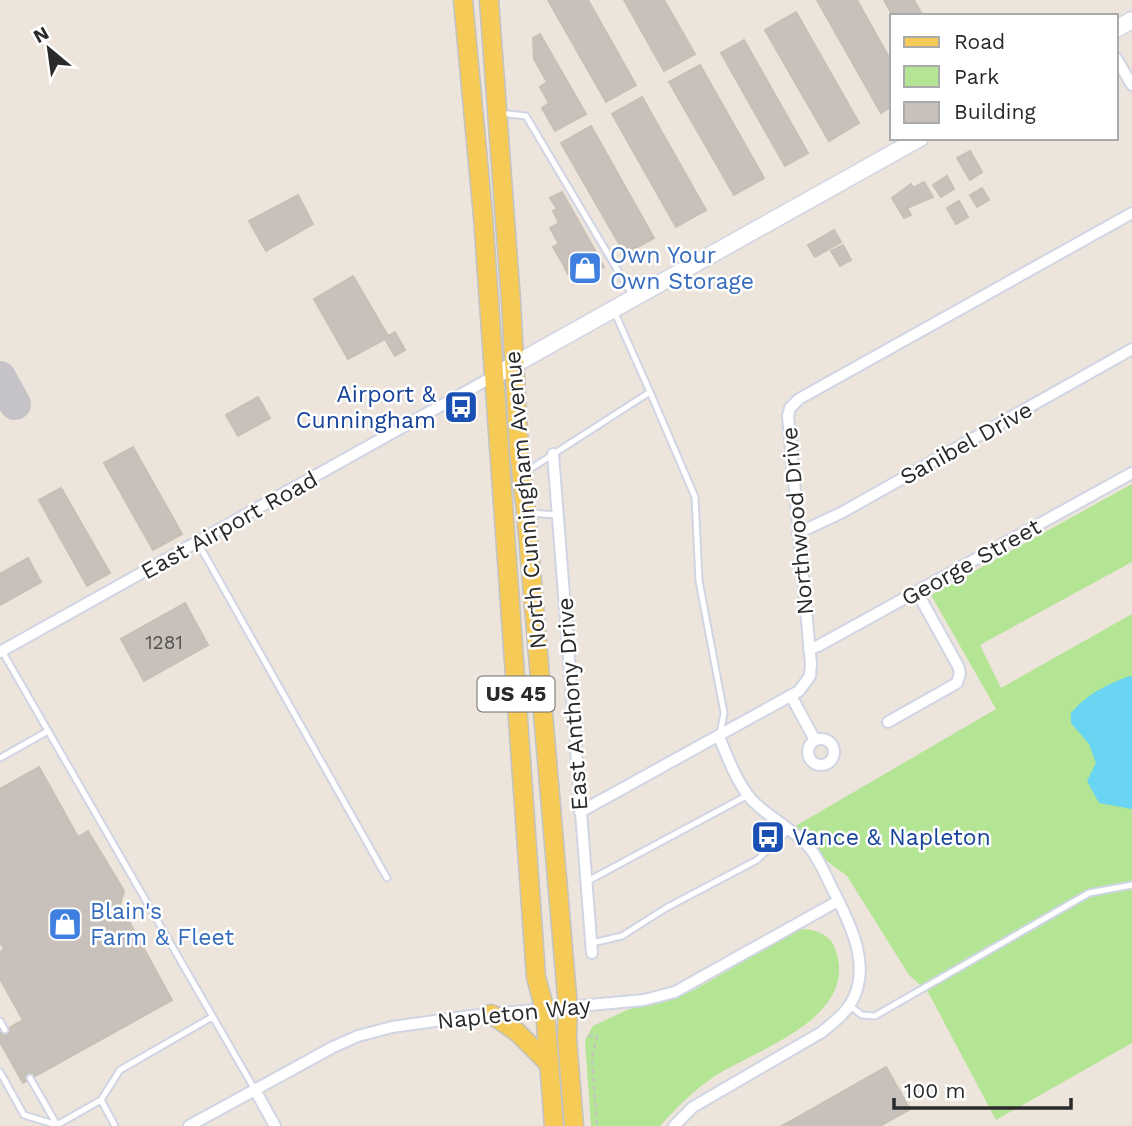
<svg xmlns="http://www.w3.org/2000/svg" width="1132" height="1126" font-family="'Work Sans',sans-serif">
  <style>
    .green { fill: #b4e595 }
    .water { fill: #6ad4f3 }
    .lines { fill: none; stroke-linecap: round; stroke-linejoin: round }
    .taxiway { stroke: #c6c3c8; stroke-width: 32 }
    .building { fill: #c8c1bb; stroke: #c8c0b5; stroke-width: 2 }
    .lane-casing { stroke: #d0d5e3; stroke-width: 9 }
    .street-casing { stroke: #d0d5e3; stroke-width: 14 }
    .secondary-casing { stroke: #d0d5e3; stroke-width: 19 }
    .primary-casing { stroke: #c3c3c3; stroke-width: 21 }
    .path { stroke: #c3c3c3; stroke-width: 2; stroke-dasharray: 5 3.5; stroke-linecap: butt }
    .lane { stroke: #fff; stroke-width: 5 }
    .street { stroke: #fff; stroke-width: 10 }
    .secondary { stroke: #fff; stroke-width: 16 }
    .primary { stroke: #f5ca57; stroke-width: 18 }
    .labels { text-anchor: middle; stroke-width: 5; stroke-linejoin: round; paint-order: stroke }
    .number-label { font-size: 19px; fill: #52504e }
    .shield { fill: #fff; stroke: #6a6a6a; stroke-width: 2 }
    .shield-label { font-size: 21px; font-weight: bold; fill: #2a2a2a }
    .shop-label { font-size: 23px; fill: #366cbe; stroke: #fff; text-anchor: start }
    .transit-label { font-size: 23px; fill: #164399; stroke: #fff; text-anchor: end }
    .street-label { font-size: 23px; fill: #2a2a2a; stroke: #fff }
  </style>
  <rect width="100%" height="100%" fill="#ede4db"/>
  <path class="green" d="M1132 484V562L980 645 1001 688 1132 614V1043L996 1120 928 992 909 975 847 876 787 831 996 709 931 595Z
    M800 929C814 929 830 934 835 948 861 1018 758 1048 715 1076 694 1090 677 1107 660 1126H591L585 1040 593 1026 629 1009 664 1002 694 990Z"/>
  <path class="water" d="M1129 676 1132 677V809L1099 803 1087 781 1096 763 1089 744 1071 723V713C1087 694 1106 685 1129 676Z"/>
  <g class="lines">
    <path class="taxiway" d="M0 377 15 404"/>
  </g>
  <path class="building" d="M548 0H588L636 85 606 102Z
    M624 0H664L695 54 664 71Z
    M817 0H857L892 63V106L881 113Z
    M884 0H914L923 16H893Z
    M796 12 859 123 829 141 765 30Z
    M540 34 586 114 555 131 542 108 549 103 540 87 547 82 534 59 533 38Z
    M744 40 808 153 785 166 721 53Z
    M700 65 764 178 734 195 669 82Z
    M642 97 706 210 676 227 612 114Z
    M591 126 654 238 625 254 561 143Z
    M970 151 982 172 970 180 957 158Z
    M947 176 954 189 941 197 933 185Z
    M924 182 933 197 907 208 911 215 904 218 892 198 911 184 913 188Z
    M982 188 989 200 977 207 970 195Z
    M562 192 596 252 566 269 553 247 559 244 550 228 559 223 553 211 557 209 550 198Z
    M298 195 313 224 266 251 249 221Z
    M959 201 968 217 956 224 947 208Z
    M834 230 841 242 815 257 808 245Z
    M843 245 851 260 840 266 831 251Z
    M595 252 604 267 574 284 565 269Z
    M353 276 388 336 395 332 405 350 395 356 385 339 348 359 314 299Z
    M258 397 270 418 238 436 226 415Z
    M133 447 182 534 153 550 104 463Z
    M61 488 110 573 87 586 39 500Z
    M28 558 41 582 0 605V574Z
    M185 603 208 645 144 681 121 639Z
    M39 767 78 837 88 831 124 891 120 905 172 1000 23 1083 0 1042V1033L23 1020 0 979V952L4 949 0 942V789Z
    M886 1067 910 1109 880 1126H782Z"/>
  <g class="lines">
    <g class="lane-casing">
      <path id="lane" d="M500 113 526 116 633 296
        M650 392 695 497 699 581 724 713 720 734
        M524 473 650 392 614 311
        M529 513 558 515
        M198 543 387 878
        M2 651 255 1090
        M0 758 48 731
        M586 882 748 795
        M592 943 622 936 666 908 757 860 790 829
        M850 1006 862 1015 875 1016 1089 893 1132 885
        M0 1021 5 1030
        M0 1072 24 1115 57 1125 101 1100
        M30 1078 57 1125
        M115 1126 101 1100 120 1070 212 1017"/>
    </g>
    <g class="street-casing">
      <path id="street" d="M1116 58 1132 85
        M553 454 592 953
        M798 533 841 513 1132 349
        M809 649 818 646 1132 473
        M0 652 494 376
        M791 696 815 740
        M888 722 957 683 960 673 958 666 917 592
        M808 752a13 13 0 1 1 26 0a13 13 0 1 1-26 0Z
        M580 812 799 691 810 676 811 664 788 416 790 408 799 399 1132 213
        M255 1090 275 1126
        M189 1126 333 1047 358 1036 392 1027 470 1016 644 1000 675 992 838 901
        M674 1126 693 1107 822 1032C831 1024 842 1017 849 1006 873 971 852 927 835 894 827 879 820 860 809 847 793 828 768 818 751 799 736 781 728 758 719 737"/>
    </g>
    <g class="secondary-casing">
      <path id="secondary" d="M1116 29 1132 20
        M494 376 920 138"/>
    </g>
    <g class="primary-casing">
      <path id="primary" d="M463 0 483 216 536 977 545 1010 554 1126
        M489 0 511 302 519 451 526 512 568 1008 567 1038 574 1126
        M491 1014 517 1032 550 1065"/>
    </g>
    <path class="path" d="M588 1036 596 1035 597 1038 592 1058 597 1126"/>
    <use href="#lane" class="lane"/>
    <use href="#street" class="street"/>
    <use href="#secondary" class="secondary"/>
    <use href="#primary" class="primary"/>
  </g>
  <defs>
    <g id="shop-square" transform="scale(1.75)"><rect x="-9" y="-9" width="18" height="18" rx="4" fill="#3f7fe0" stroke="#fff"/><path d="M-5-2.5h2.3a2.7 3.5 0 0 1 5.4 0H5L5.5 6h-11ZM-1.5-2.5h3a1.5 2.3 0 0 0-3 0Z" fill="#fff"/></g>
    <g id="bus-square" transform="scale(1.75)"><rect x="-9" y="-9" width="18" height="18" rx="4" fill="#1a4fb4" stroke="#fff"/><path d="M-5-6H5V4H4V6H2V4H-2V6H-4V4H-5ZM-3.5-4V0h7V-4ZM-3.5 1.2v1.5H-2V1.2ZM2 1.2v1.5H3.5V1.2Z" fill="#fff"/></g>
  </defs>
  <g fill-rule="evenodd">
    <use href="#shop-square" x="585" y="268"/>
    <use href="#bus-square" x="461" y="407"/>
    <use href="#bus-square" x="768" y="837"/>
    <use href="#shop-square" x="65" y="924"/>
  </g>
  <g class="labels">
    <g class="number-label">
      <text x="164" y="649">1281</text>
    </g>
    <rect class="shield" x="477.5" y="676.5" width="77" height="35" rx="5"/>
    <g class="shield-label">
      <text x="516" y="701">US 45</text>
    </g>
    <g class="shop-label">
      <text x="610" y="263">Own Your<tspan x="610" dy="26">Own Storage</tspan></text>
      <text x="90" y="919">Blain's<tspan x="90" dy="26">Farm &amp; Fleet</tspan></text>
    </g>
    <g class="transit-label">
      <text x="436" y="402">Airport &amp;<tspan x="436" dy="26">Cunningham</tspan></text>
      <text x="792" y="845" text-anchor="start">Vance &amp; Napleton</text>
    </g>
    <g class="street-label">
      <text transform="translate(966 443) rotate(-29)" y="8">Sanibel Drive</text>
      <text transform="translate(525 500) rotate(-95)" y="8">North Cunningham Avenue</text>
      <text transform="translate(797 521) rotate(-95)" y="8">Northwood Drive</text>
      <text transform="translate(229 525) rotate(-29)" y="8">East Airport Road</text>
      <text transform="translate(971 562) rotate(-29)" y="8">George Street</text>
      <text transform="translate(572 704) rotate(-94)" y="8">East Anthony Drive</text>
      <text transform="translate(514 1013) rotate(-6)" y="8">Napleton Way</text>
    </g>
  </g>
  <rect x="890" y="14" width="228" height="126" fill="#ffffff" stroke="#aaaaaa" stroke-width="2"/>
  <rect x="904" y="37" width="35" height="10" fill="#f5ca57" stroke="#aaaaaa" stroke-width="2"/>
  <text x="954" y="49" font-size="21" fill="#2a2a2a">Road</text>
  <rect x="904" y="66" width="35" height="21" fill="#b4e595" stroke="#aaaaaa" stroke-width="2"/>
  <text x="954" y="84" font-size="21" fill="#2a2a2a">Park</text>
  <rect x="904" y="102" width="35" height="21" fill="#c8c1bb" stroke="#aaaaaa" stroke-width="2"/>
  <text x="954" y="119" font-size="21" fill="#2a2a2a">Building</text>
  <g transform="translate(49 49) rotate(331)" stroke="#ffffff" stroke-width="5" paint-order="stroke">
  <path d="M0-5L12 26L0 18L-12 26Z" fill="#2a2a2a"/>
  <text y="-10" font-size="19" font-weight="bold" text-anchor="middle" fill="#2a2a2a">N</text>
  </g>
  <path d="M894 1098v10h177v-10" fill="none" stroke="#2a2a2a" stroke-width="3.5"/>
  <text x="904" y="1098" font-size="21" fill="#2a2a2a" stroke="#ffffff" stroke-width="5" paint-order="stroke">100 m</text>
</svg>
